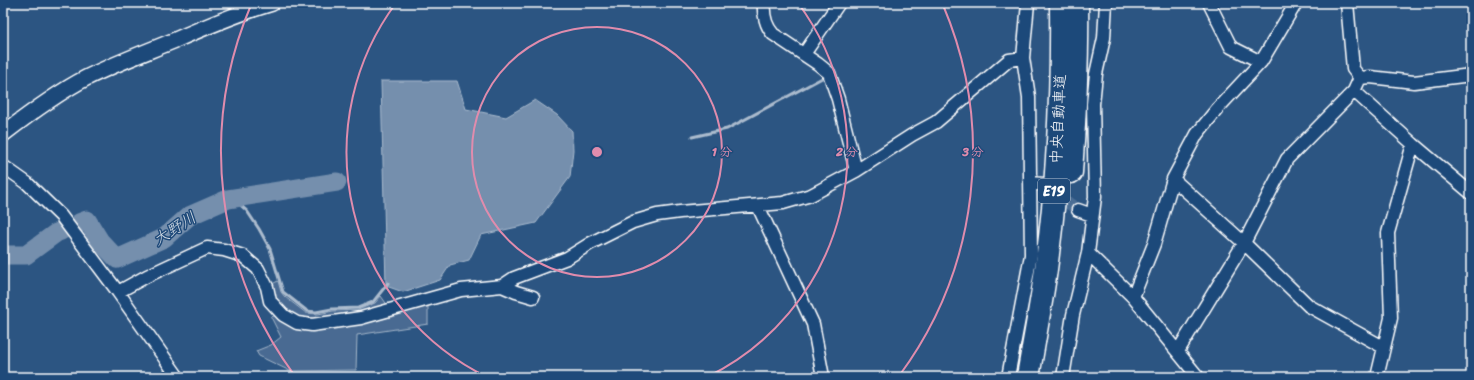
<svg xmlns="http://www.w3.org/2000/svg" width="1474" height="380" font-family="Sriracha,'Klee One',sans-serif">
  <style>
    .green { fill: #486b92; stroke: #a4b5c8 }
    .water { fill: #748fad; stroke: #acbcce }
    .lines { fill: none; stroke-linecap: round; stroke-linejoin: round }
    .stream { stroke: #acbcce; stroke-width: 3 }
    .river { stroke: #748fad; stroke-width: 19 }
    .minor-tunnel { stroke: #4c6e95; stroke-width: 12; stroke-dasharray: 12 6; stroke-linecap: butt }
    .minor-casing { stroke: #fff; stroke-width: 15 }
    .tertiary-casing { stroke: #fff; stroke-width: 18 }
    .motorway-casing { stroke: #fff; stroke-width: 25 }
    .minor { stroke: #1f4a7a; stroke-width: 12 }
    .tertiary { stroke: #1f4a7a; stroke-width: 15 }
    .motorway { stroke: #1f4a7a; stroke-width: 22 }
    .ring { fill: none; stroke: #e08cad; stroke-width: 2 }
    .labels { text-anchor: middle; stroke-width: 3; stroke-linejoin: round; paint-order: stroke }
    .shield { fill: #1f4a7a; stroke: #bcc9d7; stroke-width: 1 }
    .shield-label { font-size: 14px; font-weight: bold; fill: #fff }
    .street-label { font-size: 15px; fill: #fff; stroke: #1f4a7a }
    .water-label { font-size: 16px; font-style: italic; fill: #d5dde6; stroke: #1f4a7a }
    .centre { fill: #e08cad; stroke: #1f4a7a; stroke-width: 2 }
    .ring-label { font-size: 12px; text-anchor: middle; font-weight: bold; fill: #e08cad; stroke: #1f4a7a; stroke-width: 3; stroke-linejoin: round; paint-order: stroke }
  </style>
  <rect width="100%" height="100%" fill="#2c5582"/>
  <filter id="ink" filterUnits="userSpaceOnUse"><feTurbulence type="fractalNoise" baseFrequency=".025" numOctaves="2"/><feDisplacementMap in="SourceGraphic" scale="8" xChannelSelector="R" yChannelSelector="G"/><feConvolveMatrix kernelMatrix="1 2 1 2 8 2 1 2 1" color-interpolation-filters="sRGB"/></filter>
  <g filter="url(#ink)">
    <path class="green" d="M278 281 281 292 285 297 306 313 318 314 333 311 358 310 375 303 381 296 388 306 428 305V324L357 335 356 370 290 371 259 356 256 351 271 345 281 337 271 317 288 311 274 298 270 285Z"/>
    <path class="water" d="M381 81H457L466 109 506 117 535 100 557 115 572 131 573 150 570 177 536 223 481 235 469 260 450 265 440 280 403 292 386 286Z"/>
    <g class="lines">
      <path class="stream" d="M692 137 727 129 824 77
        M228 199 232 203H238L247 211 259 229 270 249 283 292 307 311 316 312 332 309 358 308 373 302 388 283"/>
      <path class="river" d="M79 223 87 220 100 241 117 259 164 238 189 216 228 199 337 182
        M3 255H26L56 233 61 231"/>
      <path class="minor-tunnel" d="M1052 191 1078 210"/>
      <g class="minor-casing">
        <path id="minor" d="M764 3C763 14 766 26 773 34L818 64 829 73 838 99 856 171
          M1209 3 1231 47 1261 62
          M1347 3 1353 69 1360 78
          M804 54 839 3
          M1360 78 1370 77 1414 82 1471 75
          M1354 91 1413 144 1471 193
          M3 166 27 183 61 216 118 292 178 377
          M1173 179 1244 243 1309 306 1383 347
          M1030 183 1043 184
          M758 206 813 324 823 377
          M1078 210 1092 215
          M1088 253 1133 297 1198 377
          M502 286 516 292 533 297
          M118 292 147 276 207 248 224 250 243 256 258 269 267 287 270 301 283 315 297 323 312 325 361 318 461 290 502 286 514 278 567 258 591 243 633 222 657 215 680 212 783 203 811 195 856 171 912 135 936 122 1009 60 1023 58
          M1133 297 1154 244 1173 179 1197 134 1218 108 1261 62 1296 3
          M1178 351 1244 243 1287 159 1354 91 1360 78
          M1008 377 1031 255 1029 97 1023 58 1028 3
          M1063 377 1073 315 1088 253 1095 197 1093 104 1096 74 1104 38 1106 3
          M1377 377 1391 318 1388 233 1413 144"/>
      </g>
      <g class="tertiary-casing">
        <path id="tertiary" d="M3 134C29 114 57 93 86 78 114 64 144 53 173 41 205 27 238 13 272 3"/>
      </g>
      <g class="motorway-casing">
        <path id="motorway" d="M1071 172C1075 115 1078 59 1077 3
          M1028 377C1034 341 1041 305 1046 269 1058 181 1062 92 1061 3"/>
      </g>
      <use href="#minor" class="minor"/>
      <use href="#tertiary" class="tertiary"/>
      <use href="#motorway" class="motorway"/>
    </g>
  </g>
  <g class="ring">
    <circle cx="597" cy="152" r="125"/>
    <path d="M487 377A250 250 0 0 1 396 3M798 3A250 250 0 0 1 707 377"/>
    <path d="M295 376A376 376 0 0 1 251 5M943 5A376 376 0 0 1 899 376"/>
  </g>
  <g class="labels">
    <rect class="shield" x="1038" y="179" width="32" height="24" rx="3"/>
    <g class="shield-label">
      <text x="1054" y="196">E19</text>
    </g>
    <g class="street-label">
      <text transform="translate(1058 119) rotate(-87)" y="5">中央自動車道</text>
    </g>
    <g class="water-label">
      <text transform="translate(174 228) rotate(-33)" y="6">大野川</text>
    </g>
  </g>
  <circle cx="597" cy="152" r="6" class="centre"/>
  <g class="ring-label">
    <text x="722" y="156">1 分</text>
    <text x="847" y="156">2 分</text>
    <text x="973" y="156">3 分</text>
  </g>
  <rect width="1474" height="380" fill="none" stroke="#1f4a7a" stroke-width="16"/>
  <rect x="8" y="8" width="1458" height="364" fill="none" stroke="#fff" stroke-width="1.5" filter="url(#ink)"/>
</svg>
